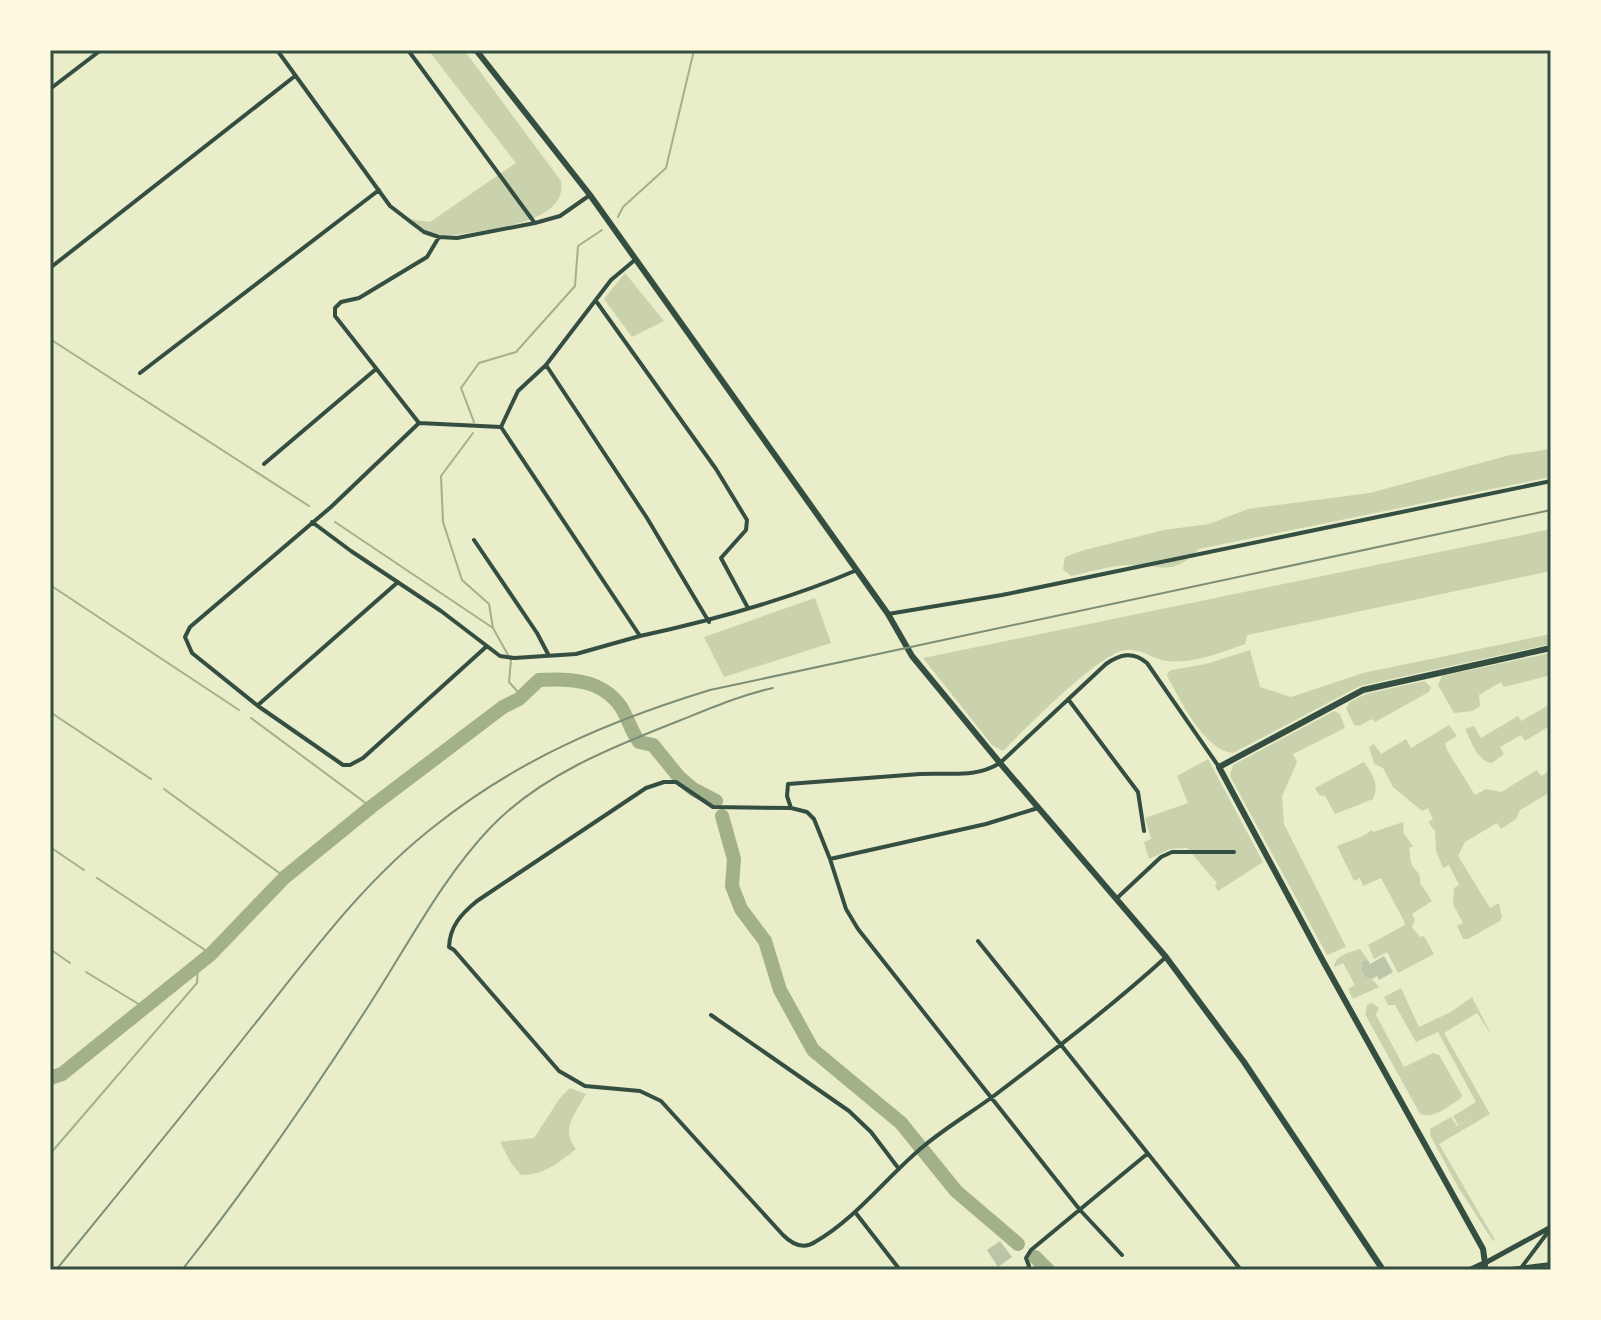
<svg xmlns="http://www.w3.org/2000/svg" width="1601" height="1320" font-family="Helvetica,sans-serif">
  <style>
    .green { fill: #cad2ad }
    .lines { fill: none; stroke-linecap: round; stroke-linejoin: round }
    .stream { stroke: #a3b18a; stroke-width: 2 }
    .river { stroke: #a3b18a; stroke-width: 14 }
    .building { fill: #bcc5a7 }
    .minor { stroke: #344e41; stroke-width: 4 }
    .tertiary { stroke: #344e41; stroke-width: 5 }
    .secondary { stroke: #344e41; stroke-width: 6 }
    .rail { stroke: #7c8e77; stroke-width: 2 }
    .neatline { fill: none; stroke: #344e41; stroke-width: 3 }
  </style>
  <rect width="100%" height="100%" fill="#e9edc9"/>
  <path class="green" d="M428 50H464L561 181C569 225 483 230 454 235 435 236 415 232 403 218L430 222 516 163Z
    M625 273 664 321 632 337 604 299Z
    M1551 449V477L1199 549C1171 578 1163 564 1128 565 1109 566 1089 572 1071 576L1063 569 1065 557 1081 551 1164 530 1209 524 1248 509 1370 493 1510 455Z
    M1551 529V571L1247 635 1245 644C1221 653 1192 664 1167 661 1152 659 1141 648 1126 650 1100 652 1024 730 1003 751L992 745 923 658Z
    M815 598 831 643 724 677 704 637Z
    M1551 634V644L1360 686 1233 753C1204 751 1180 699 1167 676L1168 672 1172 670 1206 664 1250 650 1260 687 1291 697 1363 673Z
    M1551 653V675L1504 687 1501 682 1479 695 1480 706 1473 711 1454 713 1438 685 1442 676Z
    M1424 681 1431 687 1429 692 1375 722 1372 719 1359 726 1354 725 1346 708 1350 702 1366 694Z
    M1551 704V725L1525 741 1521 735 1500 747 1504 754 1492 763C1478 762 1471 741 1465 729L1474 726 1481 738 1518 716 1521 721Z
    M1334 711 1340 714 1345 728 1293 754 1297 762 1282 796 1284 824 1346 947 1327 955 1230 776 1233 765Z
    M1449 725 1457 736 1445 743 1447 750 1475 795 1486 789 1501 792 1537 770 1541 776 1551 770 1549 793 1520 810 1516 819 1501 829 1497 823 1465 842 1458 856 1490 908 1499 903 1502 917 1500 921 1468 939H1463L1457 926 1463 923 1453 904 1454 888 1459 885 1449 865 1443 868 1436 851 1435 831 1428 822 1433 819 1428 808 1422 811 1393 787 1383 768 1374 764 1369 747 1374 744 1381 754 1406 739 1411 748Z
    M1208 759 1263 862 1218 891 1215 886 1217 883 1187 848 1170 849 1149 859 1144 842 1151 839 1145 818 1188 803 1177 776Z
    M1364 762C1372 773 1380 785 1373 799L1335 814 1325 796 1319 795 1315 788Z
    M1403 822 1404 834 1413 846 1409 848C1411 854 1409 859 1412 865 1416 872 1421 872 1420 883L1432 901 1412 914 1415 920 1412 927 1420 937 1424 936 1434 954 1398 973 1387 952 1374 959 1368 945 1405 925 1404 921 1381 878 1363 886 1360 878 1354 881 1337 846 1363 836 1372 830 1373 832Z
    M1360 949 1368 960 1361 965 1365 977 1372 979 1379 987 1353 999 1348 989 1355 985 1343 963 1334 967C1335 955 1350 952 1360 949Z
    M1401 988 1419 1027 1451 1012 1472 997 1492 1036 1477 1013 1444 1033 1490 1114 1439 1144 1495 1240 1493 1241 1458 1187 1430 1135V1129L1451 1117 1457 1126 1482 1112 1458 1125 1453 1116 1476 1102 1438 1032 1416 1042 1395 1005H1388L1384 997Z
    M1372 1003 1379 1008 1376 1015 1404 1067 1433 1053 1439 1055 1462 1095 1460 1099C1447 1107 1435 1119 1420 1114L1365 1014 1367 1005Z
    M570 1088 586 1094C575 1114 560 1129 576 1149 558 1163 544 1175 521 1175L511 1163 500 1142 534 1138 560 1098Z"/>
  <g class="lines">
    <path class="stream" d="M618 217 623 207 666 168 694 50
      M50 339 309 506
      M474 422 461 388 479 363 516 352 575 286 578 246 602 230
      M473 433 441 476 443 522 462 580 489 604 493 628 508 655
      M335 522 493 628
      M50 585 239 710
      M511 660 509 682 518 692 519 699
      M50 712 151 779
      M251 718 371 807
      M164 789 285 877
      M50 847 84 870
      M97 878 211 954
      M50 949 70 963
      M86 972 145 1008
      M50 1154 197 983 198 964"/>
    <path class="river" d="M722 816 734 859 732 886 741 909 765 941 780 990 813 1050 901 1123 956 1191 1018 1244
      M50 1078 62 1074 211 954 285 877 371 807 503 707 519 699 539 680C568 678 602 679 621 707 628 718 631 731 639 742L653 745 679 777 693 789 716 801
      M1035 1257 1048 1270"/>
  </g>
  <path class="building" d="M1384 956 1393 972 1379 980 1377 976 1372 979 1365 977 1361 968 1362 962 1368 960 1370 964Z
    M1000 1241 1012 1257 998 1267 987 1250Z"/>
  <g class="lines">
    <path class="minor" d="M277 50 390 206 424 232 439 237 457 238 535 223 560 216 590 195
      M408 50 534 222
      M50 89 101 50
      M439 237 427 257 359 298 341 302 335 308V316L419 423 501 427
      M636 259 611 280 546 365 647 518 709 622
      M50 268 295 76
      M596 301 716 469 747 520 746 530 721 558 748 608
      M140 373 379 190
      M419 423 331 507 190 627 185 637 192 653 258 706 343 765H350L363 758 487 646
      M501 427 518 391 546 365
      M264 464 376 369
      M312 522 351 551 441 611 500 656 514 658 576 654 640 636 501 427
      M474 540 537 633 548 654
      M888 614 1002 595 1551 481
      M640 636C714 620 787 600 857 570
      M1068 699 1138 792 1144 831
      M258 705 398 582
      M791 808 787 796 788 784C832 781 876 777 920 774 949 772 974 779 1000 763L1106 664C1120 654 1133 651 1147 663L1219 767
      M830 859 986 824 1038 808
      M1116 899 1161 857 1172 852H1234
      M978 941 1241 1270
      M711 1015 849 1111 871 1132 899 1169
      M855 1212 900 1270
      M1122 1255 1080 1210 858 929 846 909 830 859 814 819 807 812 791 808 713 807 676 782H664L646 788 477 901C461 914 450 926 449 947L454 950 559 1071 585 1086 640 1091 661 1101 783 1235C792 1244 803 1250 815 1242 857 1218 888 1175 925 1145 947 1127 972 1112 995 1095 1053 1051 1112 1006 1166 957
      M1521 1268 1551 1228
      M1027 1270 1029 1266 1026 1258 1031 1250 1147 1154
      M1503 1270 1551 1264"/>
    <path class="tertiary" d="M1486 1270 1485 1263 1551 1227"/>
    <path class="secondary" d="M476 50 590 195 888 614 912 656 1000 763 1166 957 1244 1062 1383 1270
      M1470 1270 1485 1263 1483 1249 1323 961 1219 767 1363 690 1551 648"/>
    <path class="rail" d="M56 1270C121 1190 186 1111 250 1030 308 958 362 882 436 825 519 759 609 721 710 690L1551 510
      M182 1270C250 1184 312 1094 371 1002 409 943 443 877 491 827 542 774 615 746 681 720 711 708 741 695 773 688"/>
  </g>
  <rect width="1601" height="1320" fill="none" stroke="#fefae0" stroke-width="104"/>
  <rect x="52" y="52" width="1497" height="1216" class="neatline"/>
</svg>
